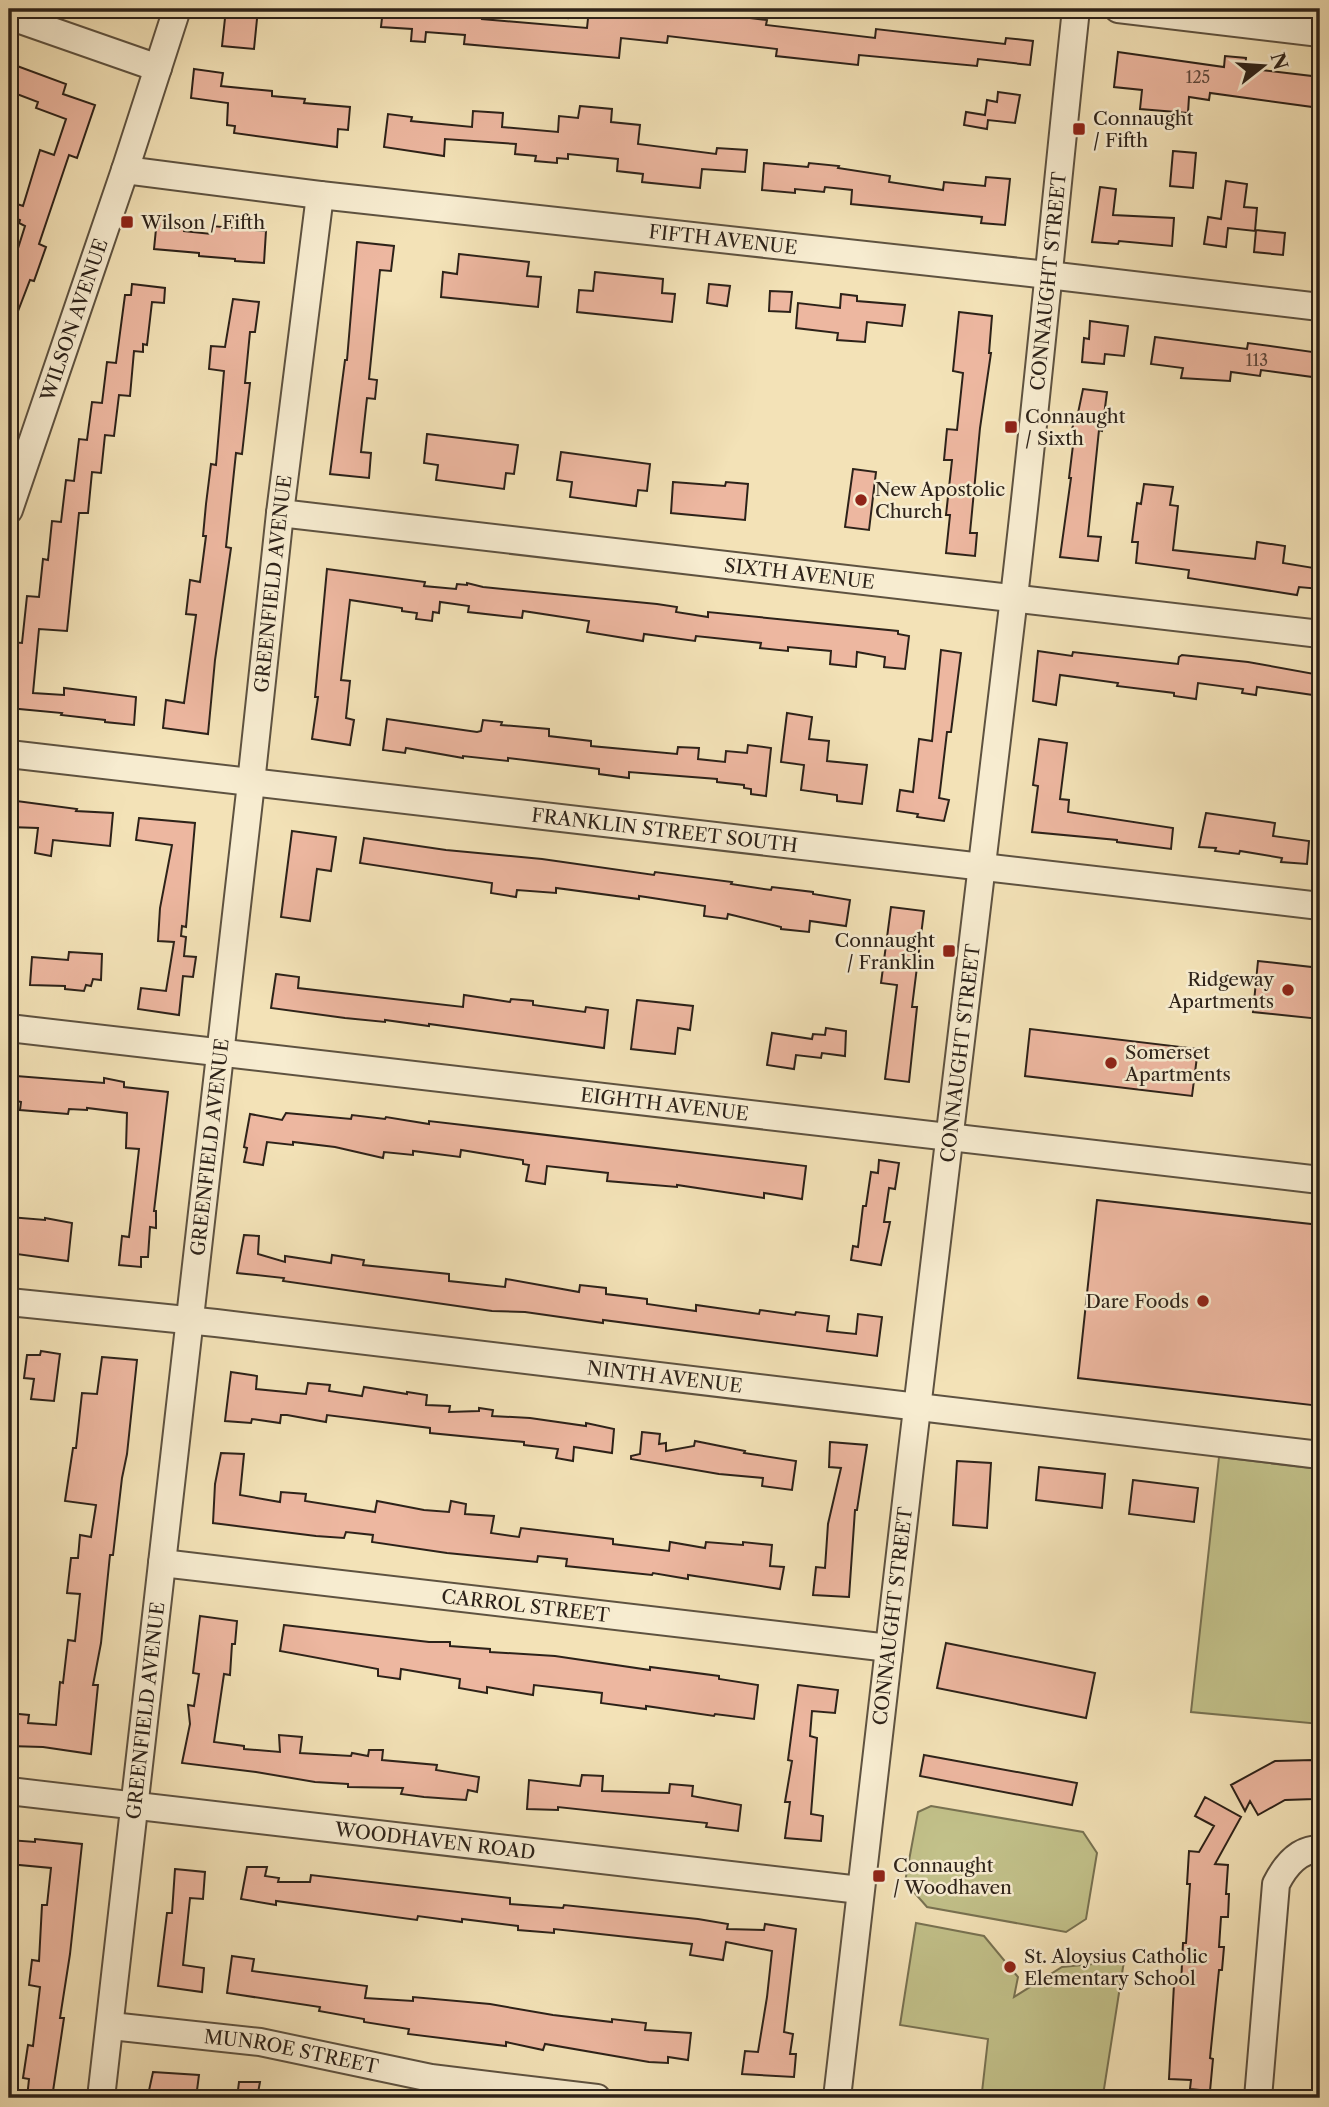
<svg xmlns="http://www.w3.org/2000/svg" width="1329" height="2107" font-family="'Libre Caslon Text',serif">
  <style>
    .green { fill: #c2c18a; stroke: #787252; stroke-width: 2 }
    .building { fill: #edb7a0; stroke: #2d2219; stroke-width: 2 }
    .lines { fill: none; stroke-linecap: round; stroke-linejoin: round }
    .minor-casing { stroke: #5e5240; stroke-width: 30 }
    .path { stroke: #2d2219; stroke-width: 3.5; stroke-dasharray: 5 3.5; stroke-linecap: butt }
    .minor { stroke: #f7ecd0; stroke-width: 26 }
    .poi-dot { fill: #8f2418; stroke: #f7ecd0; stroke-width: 2.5 }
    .labels { text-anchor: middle; stroke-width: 5; stroke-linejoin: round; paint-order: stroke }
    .number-label { font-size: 16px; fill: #5d473b }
    .poi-label { font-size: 19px; fill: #2d2219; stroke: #f7ecd0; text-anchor: start }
    .street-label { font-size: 19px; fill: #2d2219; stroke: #f7ecd0 }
  </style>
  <rect width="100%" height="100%" fill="#f3e2b7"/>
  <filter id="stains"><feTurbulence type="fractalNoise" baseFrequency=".00286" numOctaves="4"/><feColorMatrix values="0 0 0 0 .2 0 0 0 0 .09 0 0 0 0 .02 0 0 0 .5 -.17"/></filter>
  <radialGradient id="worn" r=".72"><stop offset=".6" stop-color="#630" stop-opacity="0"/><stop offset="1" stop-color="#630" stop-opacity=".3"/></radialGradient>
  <path class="green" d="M1219 1457 1320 1469V1724L1191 1712Z
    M931 1806 1083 1832 1097 1853 1086 1919 1066 1932 927 1907 905 1882 918 1812Z
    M916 1923 984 1936 1018 1977 1014 1997 1062 1967 1124 1961 1104 2089 1095 2098 982 2092 988 2039 900 2025Z"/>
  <path class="building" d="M226 9H258L254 49 222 46Z
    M383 9H483L482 19 587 28 589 9H624L684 15 685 10 767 20 766 25 875 38 876 29 1005 44 1006 38 1033 41 1030 65 978 59 977 66 859 55 858 65 776 56 777 49 668 36 667 43 621 38 619 58 464 44 465 35 426 32 425 42 411 41 412 29 381 27Z
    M1118 52 1224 67 1225 56 1246 58 1245 68 1320 77V108L1210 93 1209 100 1189 97 1188 113 1140 109 1142 90 1114 87Z
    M9 63 66 84 63 94 95 105 77 158 69 155 39 244 46 247 34 281 30 280 10 332 9 277 25 226 19 223 20 220 12 217 17 204 23 206 40 150 54 155 66 119 36 108 38 102 9 91Z
    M194 69 223 73 221 86 272 91V96L305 99 304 103 350 107 348 130 338 129 337 147 234 133 235 126 227 125 228 103 191 98Z
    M998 92 1020 95 1015 123 988 120 987 129 964 125 966 112 985 115 987 100 997 102Z
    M580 106 612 109 611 122 640 125 638 144 716 154 717 148 747 150 745 172 702 169 700 188 642 182 643 174 617 171 618 159 568 154V159L557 158V163L535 161 536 156 515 154 516 144 445 139 444 156 384 147 388 114 412 117 411 121 472 127 473 111 503 113 502 127 558 132 559 116 578 118Z
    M1173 151 1196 153 1193 188 1170 186Z
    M764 163 808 167 809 163 839 166 838 168 890 176 889 182 943 190 944 182 985 186 986 177 1010 179 1005 225 981 223 982 217 851 204 852 190 825 187 824 192 795 189V193L762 190Z
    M1226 181 1247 184 1244 207 1257 208 1255 231 1228 228 1226 247 1204 244 1208 217 1221 219Z
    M1100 187 1116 189 1113 215 1174 218 1172 246 1119 241 1118 244 1092 242Z
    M157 219 184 222V231L211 234 212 226 266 231 264 263 235 261V259L199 256V253L154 249Z
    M1256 230 1285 233 1283 255 1254 252Z
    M357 242 394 246 391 271 380 270 369 379 377 380 375 399 367 398 361 452 371 453 369 478 330 474 345 360H347Z
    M459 254 529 262 527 276 541 277 538 307 441 297 443 272 457 274Z
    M595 272 663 279 662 293 675 294 672 322 577 312 579 290 593 291Z
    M132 284 165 288 164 303 152 302 147 345 143 344V352L134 351 130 396 119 395 114 436 105 435 101 473 92 472 88 513H79L67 631 39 629 33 693 64 695V688L136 697 134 725 105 722V720L61 715 62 713 9 708 12 642 22 643 27 596 39 597 43 559 48 560 52 521 61 522 66 480 74 481 79 439 87 440 92 402 102 403 107 362 116 363 125 295H131Z
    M709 284 730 286 727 306 707 303Z
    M770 291 792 292 790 312 769 311Z
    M841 294 857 296V301L905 305 902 326 867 322 865 342 837 340 838 333 796 328 798 303 840 308Z
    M233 299 259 302 255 332H250L245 383H250L242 454 236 453 226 547 231 548 215 660 208 734 163 728 166 700 184 703 196 615 186 614 190 580 200 582 206 536H203L206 504 211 464 216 465 224 371 209 369 211 346 225 347Z
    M959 312 992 316 989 353H991L980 428 970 533H977L975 556 946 553 950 515H946L952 460H944L947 429 957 430 963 373 953 371Z
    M1090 321 1128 326 1124 356 1105 354 1104 364 1082 362 1084 338 1089 339Z
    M1155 337 1247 349 1248 343 1320 353V378L1261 370 1260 376 1231 372 1230 381 1181 378 1183 368 1151 364Z
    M1083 389 1107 392 1102 431 1099 430 1088 536 1101 537 1098 561 1060 557 1071 478H1069L1074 437H1070L1075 418H1077Z
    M427 434 518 445 514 474 506 473 504 489 436 480 438 465 424 463Z
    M561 452 650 464 647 491 638 490 636 506 570 497 572 482 557 480Z
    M853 469 876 472 869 530 845 527Z
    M673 482 725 486 726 482 748 484 745 520 671 513Z
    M1144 484 1173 487 1170 505 1178 506 1173 550 1255 559 1257 542 1285 546 1283 563 1320 569V589L1299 587 1297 595 1284 593 1188 578 1189 570 1136 563 1138 542H1132L1137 503 1141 504Z
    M327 569 425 582 424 586 456 589 457 584 467 585V583L483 587 657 604 677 607 676 612 708 617V612L898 631V634L909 636 905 669 884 667 885 657 857 652 856 667 830 664 831 651 788 647V651L760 648 761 643 696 636 695 641 644 634 643 641 587 632 589 621 523 611 522 618 468 612 469 606 440 602 439 613 433 612 432 621 416 619 417 613 402 611V608L350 600 341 680 350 681 346 718 354 720 350 745 312 739 318 697H315Z
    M941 650 961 653 951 732H947L940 791 939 798 949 800 944 821 917 817 918 814 897 811 900 790 913 792 919 739 932 741Z
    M1038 651 1072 656 1073 652 1178 664 1179 657 1182 655 1248 662 1320 675V696L1257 687 1256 695 1242 693 1243 689 1198 683 1196 699 1174 696V693L1117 686 1118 683 1060 675 1056 705 1033 701Z
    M787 713 812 717 809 739 829 741 827 761 867 765 862 804 837 801V795L801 790 804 765 781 762Z
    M387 719 477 732 481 731 483 720 502 722 501 725 549 729V736L591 741V746L677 754 678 747 699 748 698 759 725 762 726 751 747 753 748 745 771 748 766 796 751 794V789L744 788V785L717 782V779L629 772V778L599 774V769L558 764 508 758V761L463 756V758L406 748 405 753 383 750Z
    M1039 739 1067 743 1060 799 1069 800 1068 812 1173 828 1171 849 1117 842V840L1032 832 1038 786 1033 785Z
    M9 800 77 809 76 811 113 813 110 846 53 840 51 856 35 853 38 828 9 827Z
    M1206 813 1275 823 1273 836 1309 841 1307 864 1281 862 1282 858 1240 851 1239 854 1215 851 1216 848 1199 847Z
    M139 818 195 823 186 927 182 926 181 936 186 937 184 956 196 957 193 977 183 976 179 1015 138 1009 141 988 166 991 174 942 158 941 160 908 172 845 136 840Z
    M292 831 336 837 331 871 317 869 310 921 281 917Z
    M364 838 446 850 542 859 654 875 655 872 732 882 731 884 771 890 772 887 813 892V894L850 900 846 926 810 921 809 932 781 929V927L728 914 727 919 704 916 705 906 639 896V899L556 888V893L517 890 516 897 491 893 492 883 360 863Z
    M891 907 924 911 912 1007H917L909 1082 885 1079 897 985 881 983Z
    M69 952 102 954 101 980 93 979 91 986 86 985 84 991 65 989V986L30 985 32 957 68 960Z
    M1258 961 1320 968V1019L1253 1012Z
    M276 974 299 977 298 988 463 1007 464 995 510 1002 511 999 533 1001V1005L585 1012 586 1007 608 1010 604 1048 429 1024V1026L385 1020V1022L345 1018 271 1008Z
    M637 1000 693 1006 690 1030 678 1028 675 1054 631 1049Z
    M826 1028 846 1031 845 1056 822 1053 821 1058 796 1055 794 1069 767 1065 772 1033 812 1039 813 1034 825 1035Z
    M1030 1029 1198 1049 1192 1096 1025 1076Z
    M16 1076 104 1083V1078L124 1082V1087L168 1092 154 1211H156V1228L150 1227 148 1257H141V1267L119 1265 122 1236 129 1237 139 1149 126 1148 127 1113 87 1108V1110L69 1109 68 1114 20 1110 21 1102 13 1100Z
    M286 1113 351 1119 352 1115 385 1119 386 1117 429 1124V1121L463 1125 806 1166 802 1199 764 1193V1198L677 1185V1187L607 1181 608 1173 547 1166 545 1184 526 1181 529 1165 523 1164V1160L461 1150 460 1157 413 1151V1155L384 1152 383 1158 335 1147 293 1142V1145L267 1142 263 1165 244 1162 247 1148 244 1147 250 1114 282 1120Z
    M879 1160 899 1163 895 1189 889 1188 884 1222H890L881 1265 851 1260 853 1246 858 1247 863 1206H866L871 1172 878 1173Z
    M1097 1200 1320 1225V1406L1078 1378Z
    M9 1217 45 1220V1218L72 1223 68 1261 9 1253Z
    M244 1235 259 1236 258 1254 285 1262V1256L331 1263 332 1255 364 1260 363 1265 449 1274V1281L505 1287 506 1279 579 1292 580 1285 606 1288V1294L647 1299V1304L696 1311V1305L759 1314 760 1310 795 1315 796 1312 829 1316 827 1331 856 1334 858 1314 882 1317 877 1356 603 1320V1323L525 1312 492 1311 283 1281 284 1278 237 1273Z
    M41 1351 60 1354 54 1401 31 1399 34 1379 24 1378 27 1355H40Z
    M102 1357 137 1360 127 1454 122 1478 113 1555H110L101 1643 93 1685H98L91 1754 43 1747 9 1746V1713L29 1715 28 1723 56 1725 60 1682 63 1683 68 1640 75 1641 80 1594 67 1593 71 1558H78L80 1535 91 1537 96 1505 65 1501 73 1448H76L82 1393 97 1394Z
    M231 1372 257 1376 256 1389 306 1394 308 1383 330 1385 329 1391 362 1396 364 1387 407 1394V1392L427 1395 426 1405 450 1406 449 1412 479 1411V1408L493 1410 492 1416 530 1418 586 1426V1423L614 1429 612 1453 574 1447 573 1461 556 1458 558 1449 524 1445V1442L430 1433V1428L327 1415 326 1422 287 1415H281L280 1423 252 1419 251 1423 225 1421Z
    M642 1432 660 1434 659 1444 666 1443V1451L694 1446 695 1441 745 1451 744 1453 796 1461 792 1490 762 1486 763 1478 719 1474 631 1459V1456L640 1454Z
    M830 1442 867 1445 857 1510H855L849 1597 813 1595 816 1567 825 1568 828 1524 841 1468 829 1467Z
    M221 1453 244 1454 240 1495 280 1502 281 1492 306 1494 305 1501 375 1512 377 1501 424 1510 449 1512 451 1501 466 1504 465 1514 494 1516 491 1533 519 1537 521 1528 613 1539V1544L669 1551 670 1542 705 1548 706 1542 743 1545V1542L772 1545 770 1566 784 1567 780 1589 688 1575V1579L653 1573 652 1575 566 1566 567 1559 538 1556 537 1562 447 1553 372 1542 373 1535 346 1532 344 1538 316 1536 213 1523 215 1484Z
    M957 1461 991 1463 987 1528 953 1525Z
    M1039 1467 1105 1474 1102 1508 1036 1500Z
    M1133 1480 1198 1488 1194 1522 1129 1514Z
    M200 1616 237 1621 235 1644H232L230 1675 224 1674 214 1742 244 1746V1749L280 1752 279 1735 302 1737 300 1753 351 1756 352 1753 368 1756 369 1750H383L382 1760 437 1765 436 1770 479 1777 477 1792 468 1790 466 1800 424 1797 401 1794 403 1788 348 1787V1784L315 1782 256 1772 182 1763 190 1724 188 1705 194 1706 199 1674 193 1673Z
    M284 1625 429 1642H450V1646L490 1649V1652L555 1656 650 1670V1667L719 1676V1679L758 1685 754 1719 715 1714 714 1716 646 1706V1709L601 1703 602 1693 534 1685 533 1695 487 1687V1693L459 1688 460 1679 401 1669 400 1679 378 1676V1669L280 1651Z
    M946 1643 1095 1673 1086 1718 937 1688Z
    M798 1685 838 1690 835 1713 812 1711 810 1736 817 1738 811 1814 823 1816 821 1841 785 1838 790 1802H785L792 1761 788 1760Z
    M924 1755 1077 1783 1072 1805 920 1776Z
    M1313 1760 1314 1799 1285 1800 1258 1815 1250 1801 1245 1811 1231 1785 1275 1761Z
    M582 1775 603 1776 602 1791 669 1793 670 1784 693 1786 692 1796 741 1805 738 1831 706 1827 707 1823 558 1807V1810L527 1809 529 1780 580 1786Z
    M1205 1797 1241 1817 1215 1864 1228 1865 1226 1894H1229L1228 1917H1221L1219 1947H1224L1222 1970H1219L1210 2058 1213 2059 1210 2091 1190 2089 1191 2080 1169 2079 1174 1984H1181L1183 1943H1186L1190 1884H1187L1189 1851 1199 1852 1214 1826 1195 1816Z
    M35 1839 82 1844 70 1954 60 2018H64L52 2098H27L29 2079 23 2078 28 2045 33 2046 40 1987 29 1985 32 1960 39 1961 42 1905H47L51 1868 9 1864V1840L35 1842Z
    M247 1867H267L265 1876 279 1878 278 1882H310L311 1875 510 1898V1904L563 1908 564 1905 698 1919 728 1924 727 1929 764 1930 765 1924 796 1929 784 2032 793 2034 790 2054H796L794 2077 742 2074 745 2051 758 2052 767 1997 772 1951 726 1942 723 1960 690 1955 692 1944 554 1929V1933L518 1930V1926L462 1919V1922L418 1916 417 1920 276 1901V1905L241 1899Z
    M175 1869 205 1872 203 1899 190 1898 183 1965 204 1968 202 1992 158 1986 167 1913H172Z
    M232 1956 254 1959 252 1971 367 1986 365 1998 413 2001V1997L490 2004 553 2015 612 2022V2019L646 2023 645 2030 691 2033 688 2060 668 2057V2063L649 2062 545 2044 543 2050 506 2042V2046L408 2034 409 2029 364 2022V2019L319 2011 320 2007 227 1993Z
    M153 2072 199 2075 196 2098 148 2095Z
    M239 2082H260L257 2098H237Z"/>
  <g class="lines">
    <g class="minor-casing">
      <g id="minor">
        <path d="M1118 9 1320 33"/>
        <path d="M9 16 158 68"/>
        <path id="s1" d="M125 170 320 195 1048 275 1320 307"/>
        <path id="s2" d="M9 510 125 170 177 9"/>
        <path id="s3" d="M280 513 1320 634"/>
        <path id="s4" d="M9 754 1320 906"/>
        <path id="s5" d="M9 1028 1320 1180"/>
        <path id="s6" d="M9 1302 216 1323 1320 1455"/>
        <path id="s7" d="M162 1563 889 1648"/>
        <path id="s8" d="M9 1791 860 1890"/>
        <path id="s9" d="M111 2026 260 2042 431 2078 597 2098"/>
        <path id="s10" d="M101 2098 251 783 280 513 320 195"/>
        <path id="s11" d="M837 2098C892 1597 956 1098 1014 597 1037 401 1055 205 1076 9"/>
        <path d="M1258 2098 1276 1884C1285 1866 1298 1849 1320 1849"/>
      </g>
    </g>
    <path class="path" d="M524 16 525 9
      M567 19 568 9"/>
    <use href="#minor" class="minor"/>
  </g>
  <g class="poi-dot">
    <rect x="1072" y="122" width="14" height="14" rx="3.5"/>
    <rect x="120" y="215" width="14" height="14" rx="3.5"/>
    <rect x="1004" y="420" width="14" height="14" rx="3.5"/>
    <circle cx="861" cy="500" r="7"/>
    <rect x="942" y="944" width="14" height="14" rx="3.5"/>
    <circle cx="1288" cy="990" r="7"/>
    <circle cx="1111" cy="1063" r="7"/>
    <circle cx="1203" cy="1301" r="7"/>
    <rect x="872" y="1869" width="14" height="14" rx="3.5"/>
    <circle cx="1010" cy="1967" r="7"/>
  </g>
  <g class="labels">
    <g class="number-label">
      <text x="1198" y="83">125</text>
      <text x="1257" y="366">113</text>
    </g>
    <g class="poi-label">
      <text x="1093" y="125">Connaught<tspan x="1093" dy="22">/ Fifth</tspan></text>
      <text x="141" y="229">Wilson / Fifth</text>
      <text x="1025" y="423">Connaught<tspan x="1025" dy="22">/ Sixth</tspan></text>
      <text x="875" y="496">New Apostolic<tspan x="875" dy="22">Church</tspan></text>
      <text x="935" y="947" text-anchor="end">Connaught<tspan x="935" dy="22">/ Franklin</tspan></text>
      <text x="1274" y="986" text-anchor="end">Ridgeway<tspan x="1274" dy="22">Apartments</tspan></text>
      <text x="1125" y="1059">Somerset<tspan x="1125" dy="22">Apartments</tspan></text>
      <text x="1189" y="1308" text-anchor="end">Dare Foods</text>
      <text x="893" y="1872">Connaught<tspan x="893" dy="22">/ Woodhaven</tspan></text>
      <text x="1024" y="1963">St. Aloysius Catholic<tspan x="1024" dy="22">Elementary School</tspan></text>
    </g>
    <g class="street-label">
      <text dy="7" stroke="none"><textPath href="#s1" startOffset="602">FIFTH AVENUE</textPath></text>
      <text dy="7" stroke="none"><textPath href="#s11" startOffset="1829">CONNAUGHT STREET</textPath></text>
      <text dy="7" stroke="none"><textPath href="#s2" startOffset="201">WILSON AVENUE</textPath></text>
      <text dy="7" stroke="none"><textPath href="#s3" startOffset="523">SIXTH AVENUE</textPath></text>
      <text dy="7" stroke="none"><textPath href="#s10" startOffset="1524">GREENFIELD AVENUE</textPath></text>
      <text dy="7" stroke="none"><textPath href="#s4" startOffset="660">FRANKLIN STREET SOUTH</textPath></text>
      <text dy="7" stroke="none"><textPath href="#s11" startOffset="1052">CONNAUGHT STREET</textPath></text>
      <text dy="7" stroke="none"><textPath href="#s5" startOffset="660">EIGHTH AVENUE</textPath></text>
      <text dy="7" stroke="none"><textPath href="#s10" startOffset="957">GREENFIELD AVENUE</textPath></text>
      <text dy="7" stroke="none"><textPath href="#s6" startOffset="660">NINTH AVENUE</textPath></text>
      <text dy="7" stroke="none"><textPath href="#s7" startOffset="366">CARROL STREET</textPath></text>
      <text dy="7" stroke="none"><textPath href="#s11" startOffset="485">CONNAUGHT STREET</textPath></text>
      <text dy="7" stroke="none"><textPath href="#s10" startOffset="390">GREENFIELD AVENUE</textPath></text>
      <text dy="7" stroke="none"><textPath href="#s8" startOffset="429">WOODHAVEN ROAD</textPath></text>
      <text dy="7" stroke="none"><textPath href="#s9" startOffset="182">MUNROE STREET</textPath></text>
    </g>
  </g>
  <rect width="1329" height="2107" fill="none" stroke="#f3e2b7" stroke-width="35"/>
  <rect x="10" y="10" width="1308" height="2086" fill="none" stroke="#2d2219" stroke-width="3.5"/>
  <rect x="18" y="18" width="1294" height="2072" fill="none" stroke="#2d2219" stroke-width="2"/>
  <g transform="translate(1263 66) rotate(73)" stroke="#f7ecd0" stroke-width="5" paint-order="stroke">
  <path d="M0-5L12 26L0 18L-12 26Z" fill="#2d2219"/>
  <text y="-10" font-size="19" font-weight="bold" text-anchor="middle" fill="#2d2219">N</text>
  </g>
  <rect width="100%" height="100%" filter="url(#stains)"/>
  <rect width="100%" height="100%" fill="url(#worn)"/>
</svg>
